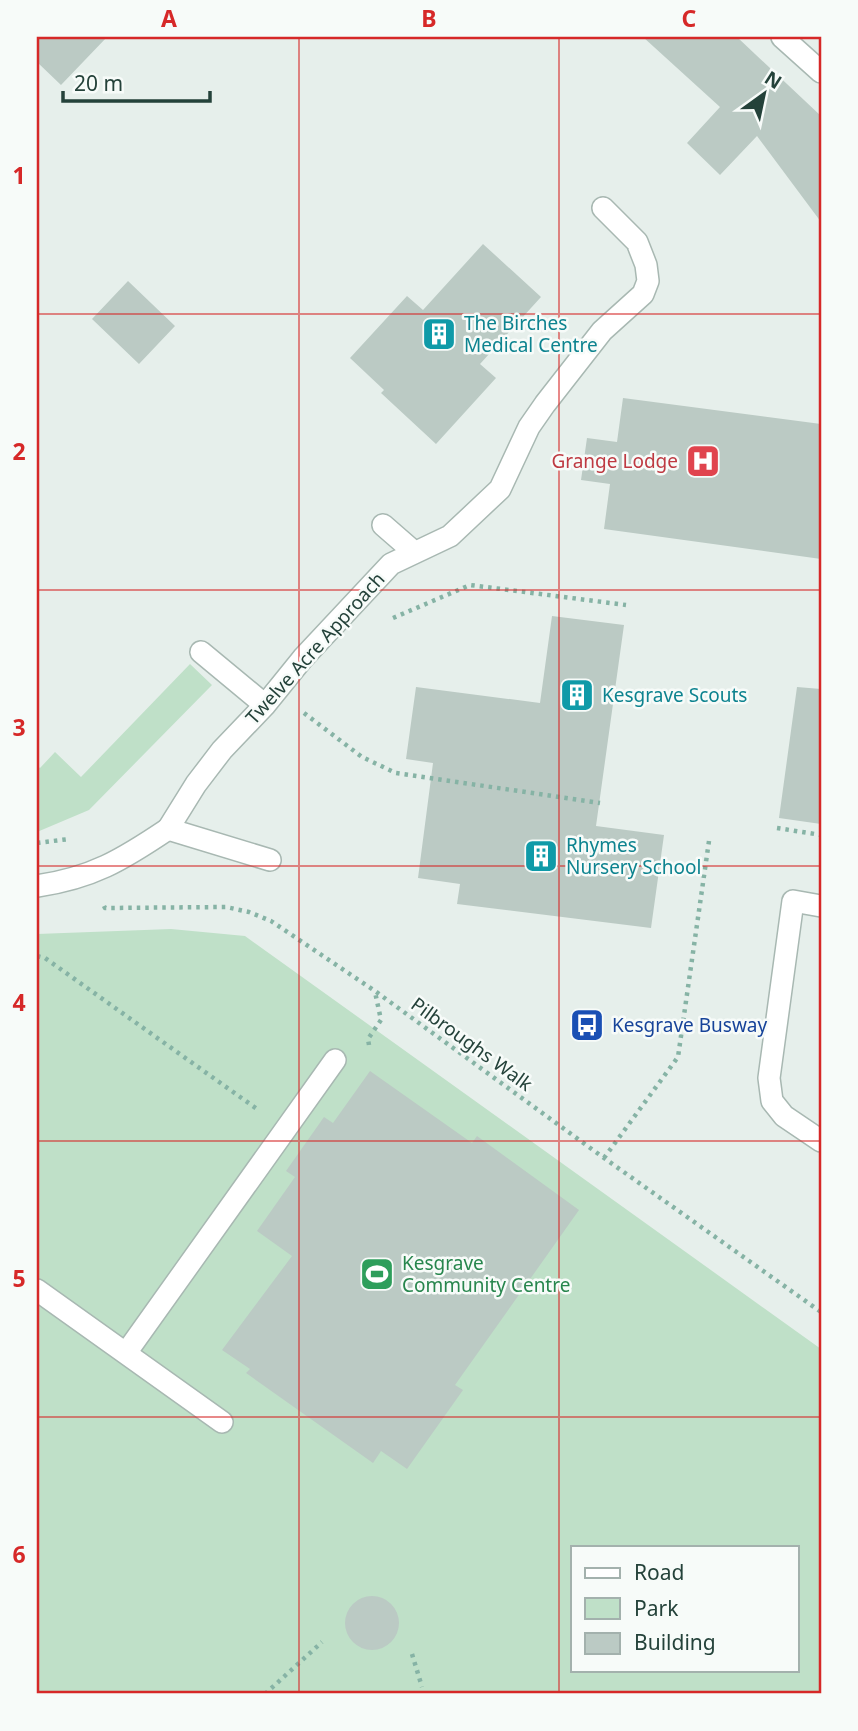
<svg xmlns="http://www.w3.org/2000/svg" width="858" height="1731" font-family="'Noto Sans',sans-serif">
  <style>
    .green { fill: #bfe0c8; fill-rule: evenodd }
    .building { fill: #bbcac4 }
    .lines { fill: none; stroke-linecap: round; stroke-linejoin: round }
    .service-casing { stroke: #a8b8b2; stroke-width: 24 }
    .minor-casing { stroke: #a8b8b2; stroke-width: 24 }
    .path { stroke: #86b3a5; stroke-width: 4.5; stroke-dasharray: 3.5 5; stroke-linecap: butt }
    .service { stroke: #fff; stroke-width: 21 }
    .minor { stroke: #fff; stroke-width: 21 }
    .grid { fill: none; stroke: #d62828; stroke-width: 2; stroke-opacity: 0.55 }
    .labels { text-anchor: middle; stroke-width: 5; stroke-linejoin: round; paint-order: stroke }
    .culture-label { font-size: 19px; fill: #0d838f; stroke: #f7fbf9; text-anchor: start }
    .health-label { font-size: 19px; fill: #be3a42; stroke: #f7fbf9; text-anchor: end }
    .street-label { font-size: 19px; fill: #24423a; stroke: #f7fbf9 }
    .transit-label { font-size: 19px; fill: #164399; stroke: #f7fbf9; text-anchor: start }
    .leisure-label { font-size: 19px; fill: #27864d; stroke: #f7fbf9; text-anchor: start }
    .neatline { fill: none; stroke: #d62828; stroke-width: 2.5 }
    .grid-label { font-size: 23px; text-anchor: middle; font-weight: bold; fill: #d62828 }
  </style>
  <rect width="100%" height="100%" fill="#e6efeb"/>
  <path class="green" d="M190 664 212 685 89 810 37 832V766L40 768 55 752 81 777Z
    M171 929 245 936 821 1349V1694H37V934ZM573 1547H797V1670H573Z"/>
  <path class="building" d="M37 37H107L61 85 37 62Z
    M643 37H737L821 116V222L757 136 720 175 687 143 720 107Z
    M483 244 541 297 480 364 496 378 436 444 381 393 384 390 350 358 407 296 423 310Z
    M128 281 175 326 139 364 92 319Z
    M623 398 821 424V559L604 529 610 484 581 480 587 438 617 442Z
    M552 616 624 625 596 826 664 835 651 928 457 904 460 884 418 878 433 763 406 759 416 687 540 703Z
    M797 687 821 689V824L779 818Z
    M370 1071 472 1143 477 1136 579 1210 455 1385 463 1390 407 1469 381 1451 373 1463 246 1373 250 1369 222 1350 292 1256 257 1231 295 1177 286 1171 324 1117 333 1123Z
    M345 1623a27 27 0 1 1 54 0a27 27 0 1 1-54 0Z"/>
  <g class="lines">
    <g class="service-casing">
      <path id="service" d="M383 525 414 552
        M201 652 265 705
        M270 860 168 829 196 784 222 750 265 705 303 658 391 564 450 536 500 489 529 427 545 404 602 331 643 294 648 281 646 265 637 242 603 208
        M821 906 793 901 769 1078 772 1101 784 1116 821 1141
        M37 1290 222 1422
        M126 1353 335 1060"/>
    </g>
    <g class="minor-casing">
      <path id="minor" d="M782 37 821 72
        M37 886C92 878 122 860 168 829"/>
    </g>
    <path class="path" d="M393 618 470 585 626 605
      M304 713 362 757 396 773 600 803
      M777 828 821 835
      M37 843 69 839
      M104 906 105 908 226 907 249 912 271 921 375 991 604 1158 821 1312
      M37 956 45 958 257 1109
      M369 1045 368 1039 381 1020 375 992
      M604 1158 678 1057 709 841
      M412 1654 422 1687
      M265 1694 322 1642"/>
    <use href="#service" class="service"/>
    <use href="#minor" class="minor"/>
  </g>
  <path class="grid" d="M299 37V1694M559 37V1694M37 314H821M37 590H821M37 866H821M37 1141H821M37 1417H821"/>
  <defs>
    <g id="building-square" transform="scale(1.75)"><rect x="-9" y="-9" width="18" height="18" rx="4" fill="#0f9aa8" stroke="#f7fbf9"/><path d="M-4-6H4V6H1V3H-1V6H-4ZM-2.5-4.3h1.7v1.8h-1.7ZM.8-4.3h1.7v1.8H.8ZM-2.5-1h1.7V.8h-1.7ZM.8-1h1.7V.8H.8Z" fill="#fff"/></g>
    <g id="hospital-square" transform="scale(1.75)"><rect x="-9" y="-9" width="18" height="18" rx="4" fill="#e0444e" stroke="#f7fbf9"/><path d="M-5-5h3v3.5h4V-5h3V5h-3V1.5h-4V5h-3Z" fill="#fff"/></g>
    <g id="bus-square" transform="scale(1.75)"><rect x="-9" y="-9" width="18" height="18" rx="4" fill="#1a4fb4" stroke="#f7fbf9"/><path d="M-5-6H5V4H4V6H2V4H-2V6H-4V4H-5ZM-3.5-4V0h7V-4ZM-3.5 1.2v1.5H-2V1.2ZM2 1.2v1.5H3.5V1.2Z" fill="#fff"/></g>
    <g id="stadium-square" transform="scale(1.75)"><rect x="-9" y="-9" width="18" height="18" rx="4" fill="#2e9e5b" stroke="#f7fbf9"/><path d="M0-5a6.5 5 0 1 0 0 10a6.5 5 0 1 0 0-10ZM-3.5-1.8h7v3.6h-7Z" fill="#fff"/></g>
  </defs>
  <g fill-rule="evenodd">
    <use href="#building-square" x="439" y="334"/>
    <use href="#hospital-square" x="703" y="461"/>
    <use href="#building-square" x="577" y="695"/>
    <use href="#building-square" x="541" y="856"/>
    <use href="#bus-square" x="587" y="1025"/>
    <use href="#stadium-square" x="377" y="1274"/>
  </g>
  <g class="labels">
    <g class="culture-label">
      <text x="464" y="330">The Birches<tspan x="464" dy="22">Medical Centre</tspan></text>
      <text x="602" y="702">Kesgrave Scouts</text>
      <text x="566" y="852">Rhymes<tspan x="566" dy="22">Nursery School</tspan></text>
    </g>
    <g class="health-label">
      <text x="678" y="468">Grange Lodge</text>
    </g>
    <g class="street-label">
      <text transform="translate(315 648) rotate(-48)" y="7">Twelve Acre Approach</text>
      <text transform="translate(472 1044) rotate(36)" y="7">Pilbroughs Walk</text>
    </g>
    <g class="transit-label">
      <text x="612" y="1032">Kesgrave Busway</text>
    </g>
    <g class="leisure-label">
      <text x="402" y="1270">Kesgrave<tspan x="402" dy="22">Community Centre</tspan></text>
    </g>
  </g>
  <rect width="858" height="1731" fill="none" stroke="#f7fbf9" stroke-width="77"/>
  <rect x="571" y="1546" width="228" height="126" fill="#f7fbf9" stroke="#a3b1ad" stroke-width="2"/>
  <rect x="585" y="1568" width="35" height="10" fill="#ffffff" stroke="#a3b1ad" stroke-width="2"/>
  <text x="634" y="1580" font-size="21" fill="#24423a">Road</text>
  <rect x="585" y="1598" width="35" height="21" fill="#bfe0c8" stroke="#a3b1ad" stroke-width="2"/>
  <text x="634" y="1616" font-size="21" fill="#24423a">Park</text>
  <rect x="585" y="1633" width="35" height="21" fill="#bbcac4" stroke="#a3b1ad" stroke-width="2"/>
  <text x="634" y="1650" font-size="21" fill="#24423a">Building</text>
  <g transform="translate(764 94) rotate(33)" stroke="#f7fbf9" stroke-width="5" paint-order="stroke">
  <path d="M0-5L12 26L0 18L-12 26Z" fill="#24423a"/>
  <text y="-10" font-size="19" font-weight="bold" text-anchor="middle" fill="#24423a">N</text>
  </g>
  <path d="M63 91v10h147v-10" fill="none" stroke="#24423a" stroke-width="3.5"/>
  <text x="74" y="91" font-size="21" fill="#24423a" stroke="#f7fbf9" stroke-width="5" paint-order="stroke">20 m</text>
  <rect x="38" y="38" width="782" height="1654" class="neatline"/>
  <g class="grid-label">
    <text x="169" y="27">A</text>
    <text x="429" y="27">B</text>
    <text x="689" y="27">C</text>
    <text x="19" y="184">1</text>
    <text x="19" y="460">2</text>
    <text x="19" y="736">3</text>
    <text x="19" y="1011">4</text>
    <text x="19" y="1287">5</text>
    <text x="19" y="1563">6</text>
  </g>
</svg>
